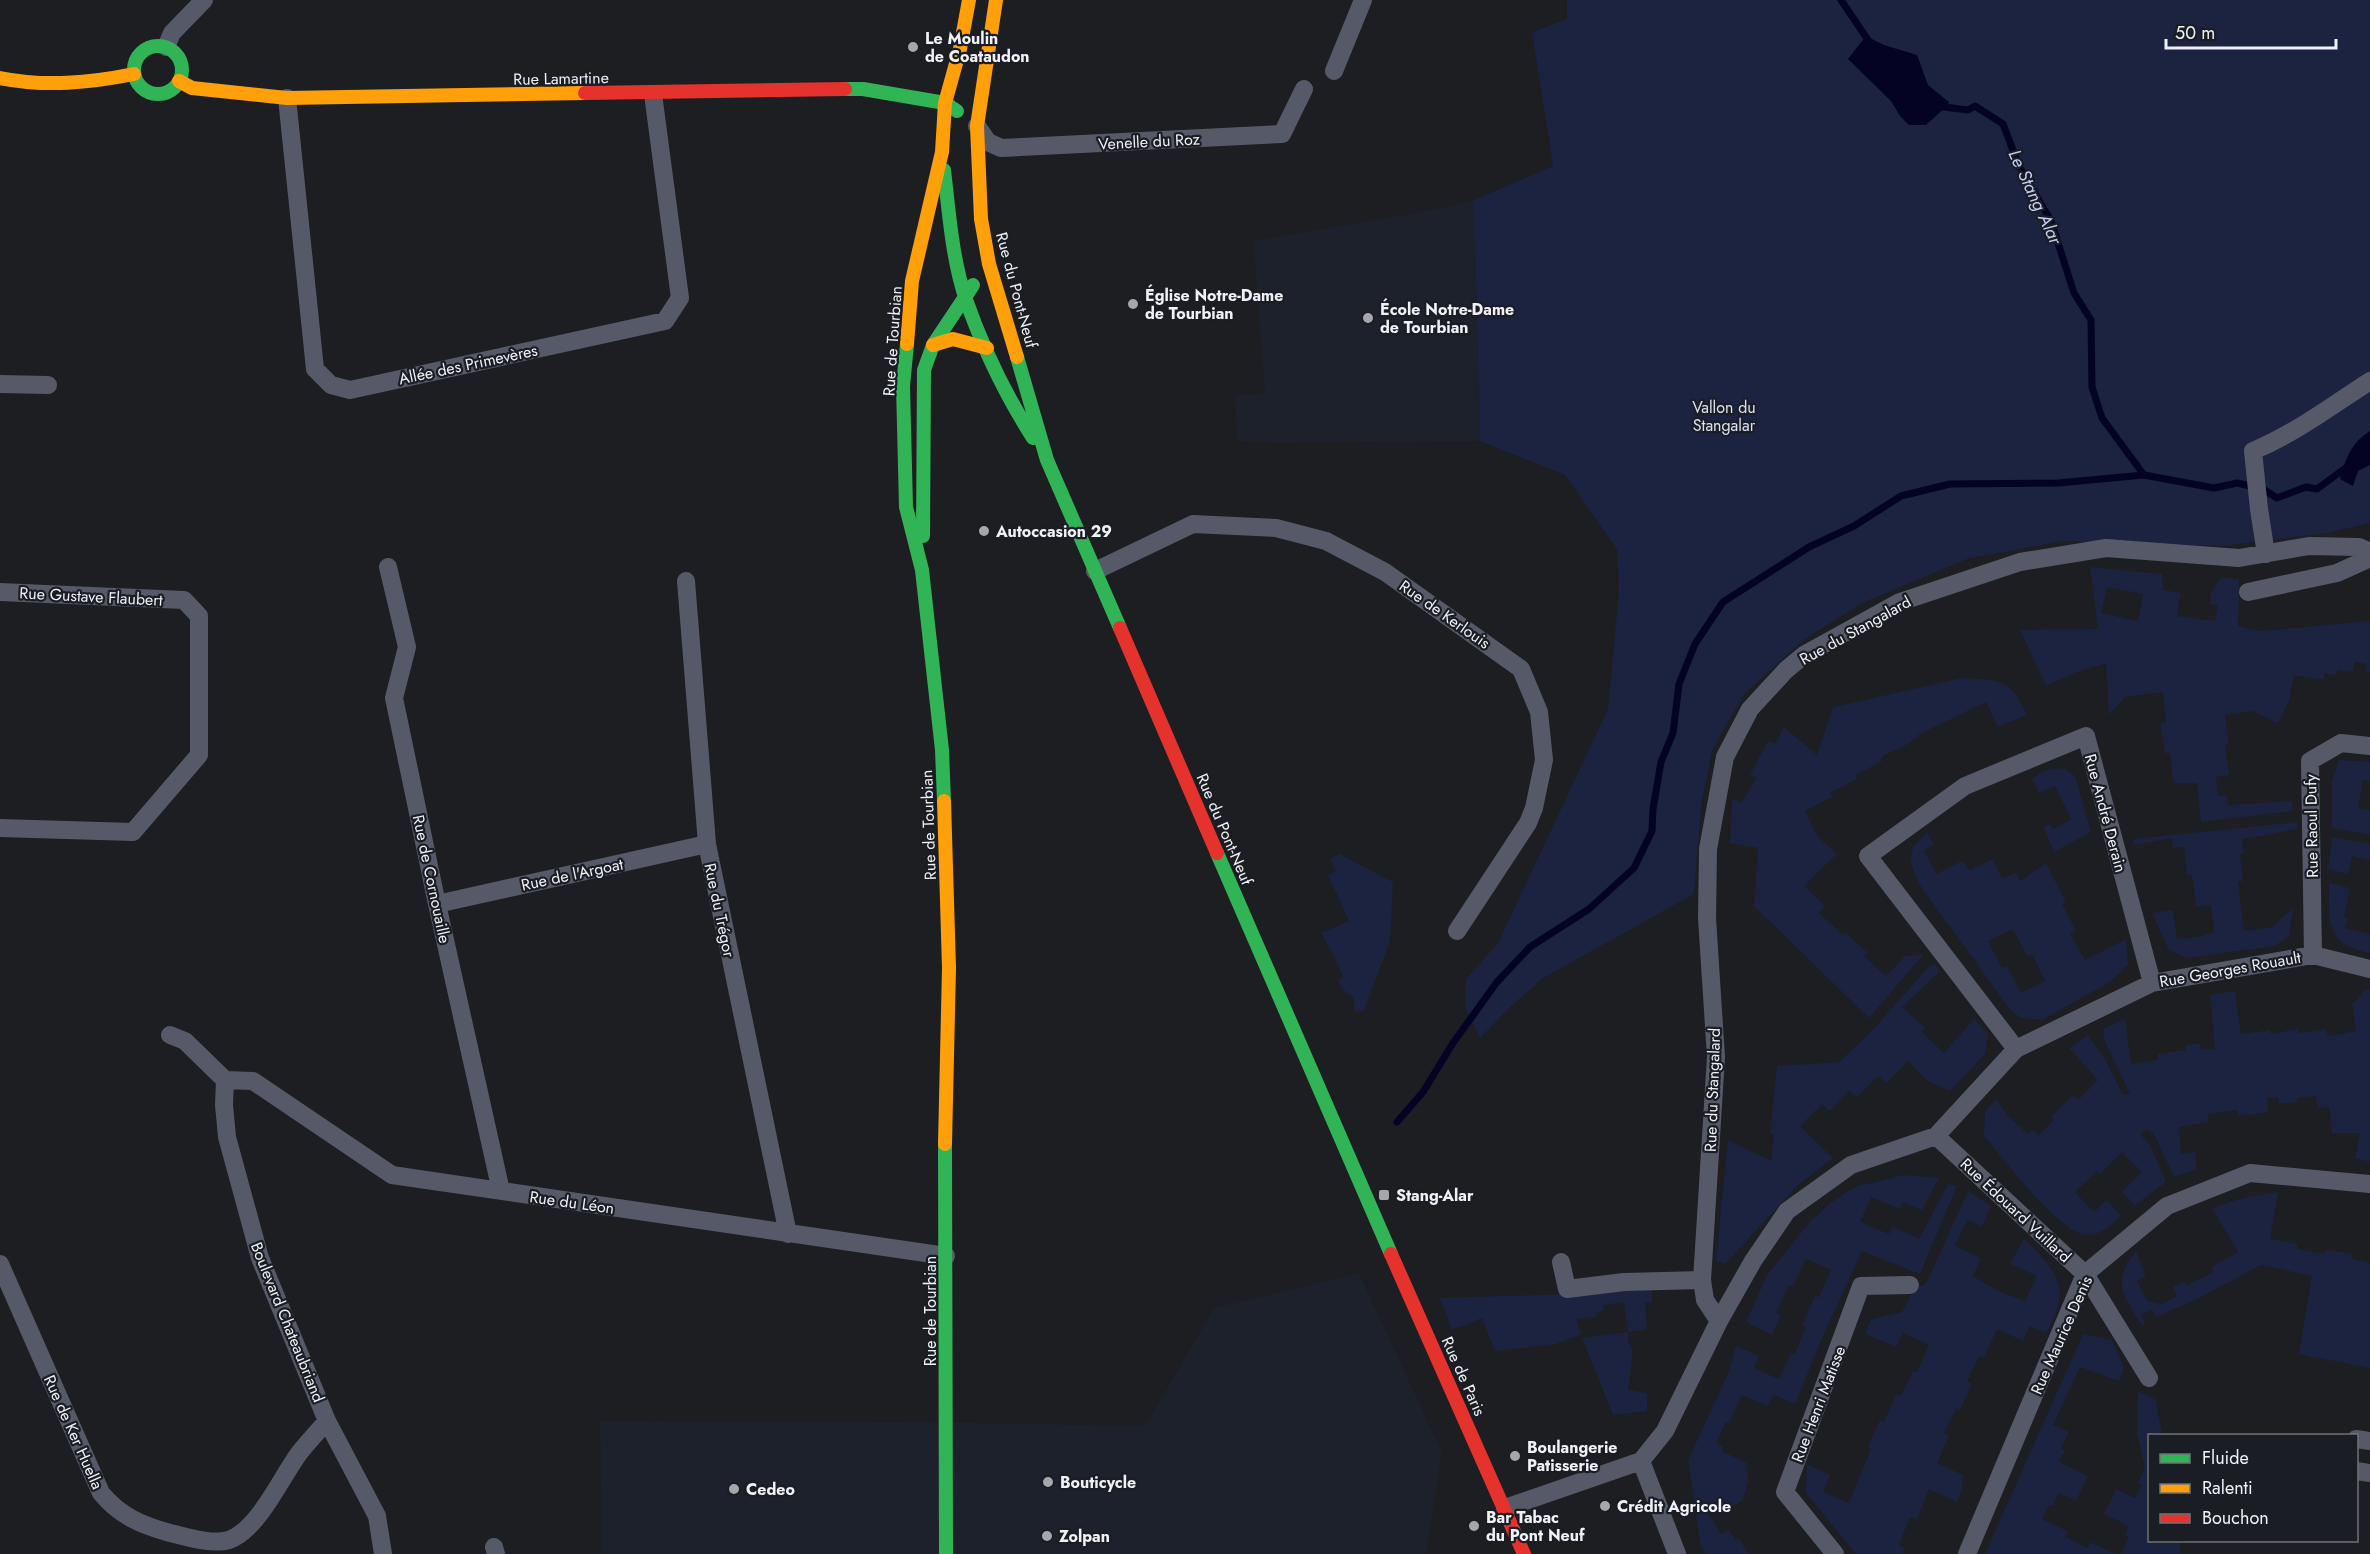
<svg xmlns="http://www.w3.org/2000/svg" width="2370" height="1554" font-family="Jost,sans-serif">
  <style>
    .built { fill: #1d212b }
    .green { fill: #1b2341; fill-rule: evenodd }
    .water { fill: #040324 }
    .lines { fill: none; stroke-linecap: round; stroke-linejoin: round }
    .stream { stroke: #040324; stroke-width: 7 }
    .street { stroke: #565a68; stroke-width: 18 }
    .fast { stroke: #30b455; stroke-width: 14 }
    .slow { stroke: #ff9f0a; stroke-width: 14 }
    .jam { stroke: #e5322d; stroke-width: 14 }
    .poi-dot { fill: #a5a7ab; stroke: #1a1d23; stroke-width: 2 }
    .labels { text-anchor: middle; stroke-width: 4.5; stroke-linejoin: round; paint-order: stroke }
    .poi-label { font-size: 16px; font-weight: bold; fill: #eff1f6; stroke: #1a1d23; text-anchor: start }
    .street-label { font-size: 16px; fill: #eff1f6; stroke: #1a1d23 }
    .park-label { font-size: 16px; fill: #dbe2f4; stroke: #1a1d23 }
    .water-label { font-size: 18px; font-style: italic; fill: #c2cef3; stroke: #1a1d23 }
  </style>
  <rect width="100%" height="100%" fill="#1c1e21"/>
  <path class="built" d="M1474 200 1480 441 1278 443 1237 441 1235 395 1265 394 1253 241 1427 211Z
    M1359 1273 1442 1452 1426 1554H602L600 1421 914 1422 1145 1426 1214 1308Z"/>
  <path class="green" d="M1567 0H2370V523L2326 533 2221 546 2062 541 1967 559 1862 603 1805 639 1744 694 1712 750 1701 806 1694 894 1543 978 1510 1007 1480 1038 1465 1006 1466 979 1498 943 1608 709 1619 590 1617 549 1565 475 1480 441 1474 200 1553 166 1532 32 1567 19Z
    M2090 567 2162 574 2163 590 2181 593 2177 616 2215 621 2218 606 2210 604 2211 593 2221 577 2239 579 2238 626 2261 631 2370 621V672L2365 671 2367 664 2355 662 2353 672 2338 670 2336 675 2325 673 2323 680 2294 675 2289 701 2278 723 2253 711 2225 715 2229 744 2225 745 2229 775 2216 777 2218 796H2227L2228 805 2292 801 2293 811 2201 822 2197 783H2173L2170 753H2165L2160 723 2166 722 2163 692 2125 697 2109 715 2106 663 2074 673 2046 686 2020 630 2098 629ZM2107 587 2143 594 2138 621 2101 613Z
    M1962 678C2000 680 2010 678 2027 715L1998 727 1986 702 1920 734 1908 744 1881 757 1882 761 1856 775 1857 779 1830 793 1832 797 1805 811 1817 836 1837 854 1804 886 1825 906 1819 913 1842 934 1845 932 1867 952 1864 956 1886 976 1905 956 1924 954 1869 1018 1754 906 1758 848 1730 843 1732 799 1741 803 1757 778 1750 775 1752 771 1768 741 1775 744 1784 727 1817 755 1833 707Z
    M2339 760 2370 762V781L2363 780 2358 808 2370 810V835L2332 828V780Z
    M2064 768 2075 776 2091 832 2054 852 2043 827 2050 824 2053 829 2071 819 2055 786 2039 793 2032 779 2043 771Z
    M2297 822 2298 829 2242 839 2244 853 2240 854 2243 881 2238 882 2244 931 2272 927 2294 907 2289 936 2275 946 2186 958 2169 950 2152 913 2173 910 2177 939 2205 936V934L2214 933 2211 905 2196 907 2192 875H2187L2184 847 2173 848 2172 838 2132 845 2134 839Z
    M1927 832 1934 845 1924 850 1936 874 1962 861 1970 870 1993 859 2002 879 2016 872 2020 881 2046 863 2066 902 2062 904 2076 931 2070 934 2085 960 2126 939 2128 965 2110 982 2042 1020 2021 1018 2011 1011 1919 884C1908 858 1906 852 1927 832ZM2013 929 2027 956 2032 954 2045 981 2021 993 2007 966 2002 968 1988 941Z
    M2332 837 2370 844V860L2352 856 2348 874 2328 869Z
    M1339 854 1393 882 1390 941 1364 1011 1355 1012 1353 997 1342 989 1338 980 1343 977 1332 952 1321 933 1349 921 1328 875 1336 871 1330 859Z
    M2329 883 2350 888 2344 917 2348 918 2345 928 2370 934V953C2325 944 2329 922 2329 883Z
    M1936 964 1940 971 1902 1007 1925 1028 1922 1032 1944 1053 1974 1019 1988 1033 1985 1054 1950 1091 1929 1082 1908 1061 1886 1083 1878 1076 1857 1097 1849 1091 1829 1111 1822 1104 1800 1126 1833 1158 1799 1184 1725 1264 1716 1261 1728 1140 1771 1161 1774 1134 1770 1133 1777 1066 1839 1062 1870 1033 1930 965Z
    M2366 989 2370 990V1162L2355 1158 2360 1133H2332L2329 1107 2318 1108 2316 1096 2298 1098 2296 1102 2279 1104 2278 1097 2267 1098 2268 1112 2238 1116 2237 1110 2208 1114V1122L2179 1127 2181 1154 2195 1152 2197 1169 2174 1177 2154 1134 2147 1129 2140 1134 2150 1145 2166 1182 2135 1205 2122 1192 2142 1172 2122 1152 2100 1174 2097 1171 2075 1192 2094 1212 2107 1200 2121 1216C2112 1225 2100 1236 2086 1235 2058 1232 2004 1159 1984 1136L1985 1112 1996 1099 2008 1116 2028 1134 2033 1130 2039 1135 2054 1120 2051 1117 2073 1095 2078 1100 2098 1080 2069 1048 2088 1035 2106 1061 2123 1095 2130 1094 2105 1042 2103 1029 2125 1019 2131 1064 2158 1060V1054L2186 1050V1045L2200 1043 2201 1050 2215 1049 2210 995 2235 991 2241 1034 2270 1030 2271 1034 2298 1029 2299 1033 2326 1029 2328 1036 2356 1031 2352 1004Z
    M1904 1175 1939 1178 1922 1210 1903 1202 1900 1209 1871 1197 1860 1222 1889 1234 1892 1226 1919 1239 1948 1184 1957 1186 1920 1274 1862 1251 1823 1336 1795 1404 1774 1395 1767 1406 1742 1395 1729 1423 1726 1422 1716 1443 1723 1447 1722 1451 1747 1463 1748 1482 1743 1500 1721 1513 1717 1508 1708 1513 1721 1534 1729 1530 1735 1540 1739 1538 1748 1554H1706L1701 1547 1688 1460 1728 1374 1736 1346 1759 1356 1754 1368 1779 1379 1791 1353 1795 1354 1806 1327 1802 1325 1815 1296 1819 1297 1831 1270 1806 1259 1793 1286 1789 1285 1776 1313 1781 1315 1772 1335 1746 1322 1767 1275 1810 1222 1829 1204 1855 1187Z
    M1968 1191 1991 1206 1982 1226 1967 1220 1955 1246 1981 1258 1973 1276 1998 1291 2025 1301 2037 1276 2010 1264 2024 1238C2057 1273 2073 1287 2046 1333L2030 1326 2023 1341 1997 1329 1984 1358 1979 1356 1967 1381 1972 1384 1960 1410 1956 1408 1944 1433 1949 1436 1937 1463 1963 1475 1962 1489 1957 1502 1929 1489 1917 1519 1910 1517 1899 1545 1905 1548 1902 1554H1856L1806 1493 1807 1464 1830 1475 1823 1492 1849 1503 1871 1449 1868 1447 1880 1420 1884 1422 1896 1394 1901 1396 1913 1371 1917 1372 1929 1345 1903 1333 1896 1347 1865 1334 1871 1319 1902 1312 1914 1289 1926 1284Z
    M2278 1192 2270 1239 2297 1244V1249L2324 1254 2325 1250 2353 1254 2352 1259 2370 1263V1368L2299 1354 2312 1276 2261 1265 2195 1300 2156 1317 2152 1309 2141 1315 2145 1322 2143 1327C2124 1295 2110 1285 2136 1251L2146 1276 2137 1281 2147 1301 2162 1304 2177 1296 2173 1287 2184 1281 2186 1286 2213 1272 2211 1267 2238 1252 2212 1208 2243 1198Z
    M1652 1284V1302H1645L1647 1330 1628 1332V1342L1633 1350 1628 1390 1647 1393V1411L1613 1415 1582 1338 1628 1332 1624 1302 1603 1305 1604 1311 1596 1312 1597 1317 1576 1319 1581 1334 1556 1344 1495 1351 1482 1318 1452 1330 1440 1298 1568 1294Z
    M2083 1334 2112 1340 2124 1368 2119 1381 2080 1367 2053 1425 2069 1432 2061 1448 2065 1450 2059 1462 2088 1476 2076 1501 2059 1493 2053 1506 2049 1505 2042 1519 2067 1531 2065 1537 2088 1548 2090 1542 2115 1554H1985Z
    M2138 1391 2156 1400 2162 1435 2150 1436V1540L2179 1541 2181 1554H2121L2129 1537 2125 1535 2129 1526 2104 1514 2116 1489 2135 1498 2142 1485 2138 1483 2145 1468 2137 1433Z"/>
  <path class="water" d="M1866 36 1884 45 1917 55 1928 85 1949 102 1948 105 1926 125H1909L1900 116 1891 101 1848 59Z
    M2370 431V465L2358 471 2353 486 2340 479C2346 458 2351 443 2370 431Z"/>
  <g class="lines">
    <path class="stream" d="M1841 0 1870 43
      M1936 106 1968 110 1975 106 2003 124 2019 166 2051 221 2074 293 2091 320 2092 387 2102 418 2144 475
      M1397 1122 1423 1092 1453 1043 1497 982 1530 947 1589 909 1634 868 1652 831 1653 809 1661 762 1673 733 1679 684 1695 644 1723 602 1809 547 1854 526 1901 496 1950 484 2058 483 2144 475 2214 488 2237 483 2263 489 2277 498 2306 487 2317 489 2351 464"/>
    <path class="street" d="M166 47 172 33 204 0
      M1334 71 1363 0
      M287 98 315 369 331 385 350 390 665 321 680 298 653 94
      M977 126 988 142 1001 148 1282 134 1304 89
      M0 384 48 385
      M2266 554 2259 509 2253 451C2296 433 2331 406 2370 381
      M388 567 407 647 394 698 437 904 501 1191
      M1095 571 1193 524 1276 528 1326 541 1385 572 1521 669 1539 712 1544 760 1534 808 1528 823 1457 931
      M686 581 707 844 788 1234
      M0 592 184 600 199 616V755L133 832 0 828
      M2248 592 2337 573 2370 558
      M437 904 707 844
      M2313 955 2310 761 2341 743 2370 746
      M170 1035 185 1041 225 1080
      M2016 1049 1868 856 1965 786 2086 736 2152 983
      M225 1080 253 1081 392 1175 946 1256
      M225 1080 224 1105 227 1137 260 1258 327 1421 377 1516 383 1554
      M1936 1136 2085 1274 2149 1378
      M1561 1262 1567 1289 1624 1282 1702 1280
      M0 1264 101 1493C120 1516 141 1525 170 1533 187 1537 212 1545 229 1540 259 1529 281 1477 300 1452 309 1441 318 1431 327 1421
      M1719 1321 1753 1261 1787 1211 1851 1165 1936 1136 2016 1049 2152 983 2313 955 2370 969
      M2356 1439 2370 1441
      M1641 1461 1677 1554
      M2356 1471 2370 1473
      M1505 1508 1641 1461 1665 1431 1719 1321 1705 1300 1702 1280 1716 1057 1707 918 1708 849 1725 757 1750 709 1786 670 1804 655 1900 602 2020 562 2106 548 2239 558 2309 546 2359 547 2370 552
      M494 1547 496 1554
      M1835 1554 1785 1492 1861 1286 1910 1285
      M1967 1554 2085 1274 2167 1206 2250 1173 2370 1184"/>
    <path class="fast" d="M134 70a24 24 0 1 1 48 0a24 24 0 1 1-48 0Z
      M845 89H863L945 103 957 111
      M944 170C949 212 952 257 965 297 982 346 1005 394 1033 438
      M907 344 903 386 906 507 922 570 942 750 944 801
      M1017 357 1047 460 1120 628
      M923 536 924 370 933 345 973 285
      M1217 853 1391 1254
      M945 1144 946 1554"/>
    <path class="slow" d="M996 0 977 126 981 219 989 264 1017 357
      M0 78C46 87 89 83 134 74
      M179 81 192 88 287 98 585 93
      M907 344 912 281 942 152 945 103 960 49 969 0
      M933 345 953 339 987 348
      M944 801 949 968 945 1144"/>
    <path class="jam" d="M585 93 845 89
      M1120 628 1217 853
      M1391 1254 1524 1554"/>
  </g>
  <g class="poi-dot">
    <circle cx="913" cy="47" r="6"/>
    <circle cx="1133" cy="304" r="6"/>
    <circle cx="1368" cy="318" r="6"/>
    <circle cx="984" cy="531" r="6"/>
    <rect x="1378" y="1189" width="12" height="12" rx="3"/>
    <circle cx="1515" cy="1456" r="6"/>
    <circle cx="1048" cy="1482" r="6"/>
    <circle cx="734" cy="1489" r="6"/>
    <circle cx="1605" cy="1506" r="6"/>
    <circle cx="1474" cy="1526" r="6"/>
    <circle cx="1047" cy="1536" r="6"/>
  </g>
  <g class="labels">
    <g class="poi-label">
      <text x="925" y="44">Le Moulin<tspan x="925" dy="18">de Coataudon</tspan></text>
      <text x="1145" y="301">Église Notre-Dame<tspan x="1145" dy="18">de Tourbian</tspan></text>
      <text x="1380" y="315">École Notre-Dame<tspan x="1380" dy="18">de Tourbian</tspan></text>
      <text x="996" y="537">Autoccasion 29</text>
      <text x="1396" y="1201">Stang-Alar</text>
      <text x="1527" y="1453">Boulangerie<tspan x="1527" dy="18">Patisserie</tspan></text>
      <text x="1060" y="1488">Bouticycle</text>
      <text x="746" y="1495">Cedeo</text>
      <text x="1617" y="1512">Crédit Agricole</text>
      <text x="1486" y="1523">Bar Tabac<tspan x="1486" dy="18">du Pont Neuf</tspan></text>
      <text x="1059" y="1542">Zolpan</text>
    </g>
    <g class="street-label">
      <text transform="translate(561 78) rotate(-1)" y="6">Rue Lamartine</text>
      <text transform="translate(1149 141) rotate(-3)" y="6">Venelle du Roz</text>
      <text transform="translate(1017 290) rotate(75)" y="6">Rue du Pont-Neuf</text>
      <text transform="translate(892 341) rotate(-86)" y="6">Rue de Tourbian</text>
      <text transform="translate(468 364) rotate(-12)" y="6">Allée des Primevères</text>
      <text transform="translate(91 596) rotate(3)" y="6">Rue Gustave Flaubert</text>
      <text transform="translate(1445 614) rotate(35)" y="6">Rue de Kerlouis</text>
      <text transform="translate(1855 630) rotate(-29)" y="6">Rue du Stangalard</text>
      <text transform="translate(2106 813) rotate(75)" y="6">Rue André Derain</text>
      <text transform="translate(928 825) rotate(-92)" y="6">Rue de Tourbian</text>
      <text transform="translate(2311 826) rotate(-91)" y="6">Rue Raoul Dufy</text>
      <text transform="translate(1225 829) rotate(67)" y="6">Rue du Pont-Neuf</text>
      <text transform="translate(572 874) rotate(-12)" y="6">Rue de l'Argoat</text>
      <text transform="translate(432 879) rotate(78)" y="6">Rue de Cornouaille</text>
      <text transform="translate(720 910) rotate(78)" y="6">Rue du Trégor</text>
      <text transform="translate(2230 969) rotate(-10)" y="6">Rue Georges Rouault</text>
      <text transform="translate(1712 1090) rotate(-88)" y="6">Rue du Stangalard</text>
      <text transform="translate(572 1202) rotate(8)" y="6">Rue du Léon</text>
      <text transform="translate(2016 1210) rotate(43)" y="6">Rue Édouard Vuillard</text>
      <text transform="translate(930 1311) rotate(-90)" y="6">Rue de Tourbian</text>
      <text transform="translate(288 1322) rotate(68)" y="6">Boulevard Chateaubriand</text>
      <text transform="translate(2061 1335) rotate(-66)" y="6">Rue Maurice Denis</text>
      <text transform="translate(1464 1376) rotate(66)" y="6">Rue de Paris</text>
      <text transform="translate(1818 1404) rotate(-69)" y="6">Rue Henri Matisse</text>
      <text transform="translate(74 1432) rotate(66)" y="6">Rue de Ker Huella</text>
    </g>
    <g class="park-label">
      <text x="1724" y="413">Vallon du<tspan x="1724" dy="18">Stangalar</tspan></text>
    </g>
    <g class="water-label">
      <text transform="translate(2035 197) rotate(65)" y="6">Le Stang Alar</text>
    </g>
  </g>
  <rect x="2148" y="1434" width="210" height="108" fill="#1a1d23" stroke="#6f7277" stroke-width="1.5"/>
  <rect x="2160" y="1454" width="30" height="9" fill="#30b455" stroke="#6f7277" stroke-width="1.5"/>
  <text x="2202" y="1464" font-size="18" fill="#eff1f6">Fluide</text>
  <rect x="2160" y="1484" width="30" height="9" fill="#ff9f0a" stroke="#6f7277" stroke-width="1.5"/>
  <text x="2202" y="1494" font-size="18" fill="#eff1f6">Ralenti</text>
  <rect x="2160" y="1514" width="30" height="9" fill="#e5322d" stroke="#6f7277" stroke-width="1.5"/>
  <text x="2202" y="1524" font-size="18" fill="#eff1f6">Bouchon</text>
  <path d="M2166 39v9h170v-9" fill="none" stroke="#eff1f6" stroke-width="3"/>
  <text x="2175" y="39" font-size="18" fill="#eff1f6" stroke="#1a1d23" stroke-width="4.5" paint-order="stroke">50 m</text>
</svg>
